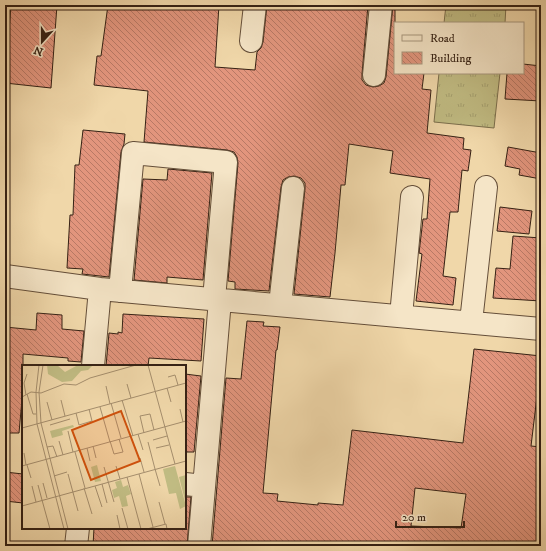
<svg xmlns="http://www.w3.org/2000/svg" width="546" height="551" font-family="'IM FELL DW Pica',serif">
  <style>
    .grass { fill: url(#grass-tufts); stroke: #7b6e4c }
    .building { fill: url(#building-back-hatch); stroke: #352114; fill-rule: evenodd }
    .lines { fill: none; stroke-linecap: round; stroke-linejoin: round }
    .street-casing { stroke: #644e39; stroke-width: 24 }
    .street { stroke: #f5e5c7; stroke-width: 22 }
    .inset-road { fill: none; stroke: #a58e6d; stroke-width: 1 }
    .view { fill: #cd510d; fill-opacity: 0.15; stroke: #cd510d; stroke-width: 2 }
    .inset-edge { fill: none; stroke: #352114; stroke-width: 2 }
  </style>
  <defs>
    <pattern id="grass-tufts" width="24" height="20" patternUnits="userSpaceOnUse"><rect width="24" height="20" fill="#c1bc83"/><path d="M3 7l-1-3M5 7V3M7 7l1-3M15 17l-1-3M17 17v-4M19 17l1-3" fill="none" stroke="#a6a170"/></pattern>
    <pattern id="building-back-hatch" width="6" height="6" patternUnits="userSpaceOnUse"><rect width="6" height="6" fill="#e2957d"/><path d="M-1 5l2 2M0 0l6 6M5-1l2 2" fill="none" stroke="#b87965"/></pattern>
  </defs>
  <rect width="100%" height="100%" fill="#f0d7a9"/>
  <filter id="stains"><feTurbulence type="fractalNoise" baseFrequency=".005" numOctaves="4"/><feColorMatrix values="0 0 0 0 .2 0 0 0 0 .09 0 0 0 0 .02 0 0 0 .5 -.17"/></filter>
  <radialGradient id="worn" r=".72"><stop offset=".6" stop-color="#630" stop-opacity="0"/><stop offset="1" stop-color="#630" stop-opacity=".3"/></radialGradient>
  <path class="grass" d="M446 5H506L505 23H444Z
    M439 73H500L494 128 434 122Z"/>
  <path class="building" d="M11 5H57L51 88 5 83Z
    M108 5H175L195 7V5H219L215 67 255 70 257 52 261 48 263 42 267 5H368L362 74V80L366 85 373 87 379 86 384 83 386 77 393 5H395V73H424L422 89 431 90 427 133 464 138 463 149 471 150 468 171 462 170 458 212H450L443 276 456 278 453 305 416 301 422 254 419 253 423 219H427L430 179 390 173 393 151 349 144 345 185H341L335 253 330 297 294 294 305 189V183L301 178 294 176 288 177 283 180 281 187 269 291 235 289V282L228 281 238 163 237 157 234 152 227 150 144 142 148 91 94 85 97 56H101Z
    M523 64 541 66V101L505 99 507 73H523Z
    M83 130 125 134 124 144 121 152 109 277 82 274 83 269 67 268 70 215H73L75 165H79Z
    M508 147 541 153V179L519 175 520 169 505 166Z
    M168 169 212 173 203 280 167 277V283L134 280 143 179 167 180Z
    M500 207 532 211 529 234 497 231Z
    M513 236 541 238V301L493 298 496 268 510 269Z
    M37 313 62 315V329L84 331 81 362 68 361V358L23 354V388L19 433H5V327L36 330Z
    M123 314 204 319 201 361 149 358 148 366H106L109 333 118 334V332L122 333Z
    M247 321 264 322 263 326 280 327 277 350H276L263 493 278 494 277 501 318 505V503L343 505 352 430 463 443 474 349 541 356V388H538L531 446 541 447V546H212L226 378 241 379ZM415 488 466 494 461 528 411 526Z
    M185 374 201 376 194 452H185Z
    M5 472 23 474V503L5 501Z
    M185 497H191L187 546H93L94 528H185Z"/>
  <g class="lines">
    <g class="street-casing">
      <path id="street" d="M251 41 255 5
        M374 75 381 5
        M5 276 100 289 541 329
        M120 291 133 153 226 162 214 299
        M280 305 293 188
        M401 316 412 197
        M471 322 486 187
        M93 366 100 289
        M185 484 204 486
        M76 546 78 528
        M199 546 220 300"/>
    </g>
    <use href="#street" class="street"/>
  </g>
  <g transform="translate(22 365)">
    <rect width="164" height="164" fill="#f0d7a9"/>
    <path d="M51 60 52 62 40 66 41 70 30 73 28 66ZM75 100 79 116 73 117 69 102ZM153 101 164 141 158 144 154 128 147 129 141 104ZM164 110V139L157 112ZM99 115 101 122 106 120 109 129 104 131 106 141 100 142 97 131 92 133 90 125 95 123 93 117Z" fill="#c1bc83"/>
    <path d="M25 0H35L43 7 56 0H71L66 5 59 6 50 16 40 17 26 9Z" fill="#c1bc83"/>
    <path class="inset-road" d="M17 0 14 27 15 59 42 164M21 0 17 27 19 58 46 164M126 0 153 99M146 12 153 10 156 20M105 19 109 33M84 21 88 39M145 23 149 37M5 29 11 49H14M4 30 2 18 5 9M0 32 9 27 19 28 42 19 54 20 68 13 114 0M39 35 43 51M100 35 111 71M25 37 30 55M89 38 99 73M78 42 88 77M158 44 161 57M54 48 57 60 70 56 67 44M28 60 48 54M0 63 164 18M46 66 51 87M122 68 118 51 128 49 132 65M116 69 121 85M131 75 145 71M37 76 41 90M88 76 92 89 101 87 97 74M126 77 133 104M71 81 74 93M25 82 31 81 35 92M65 83 68 96M134 83 147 80M53 87 63 123M2 88 4 100M118 93 122 107M5 100 9 113M0 101 164 56M94 101 98 114M82 102 92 137M133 104 138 121M46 109 56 146M117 109 131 162M32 111 45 107M105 112 119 164M21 118 25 133M80 119 85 138M16 120 20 135M10 121 14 137M73 121 80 142M62 123 70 149M20 135 28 164M137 137 143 159M0 141 164 96M100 143 106 164M95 150 98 164M125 164 144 159 145 164"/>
    <path class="view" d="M99 46 118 96 69 115 50 65Z"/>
    <rect width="164" height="164" class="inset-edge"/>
  </g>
  <rect width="546" height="551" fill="none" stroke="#f0d7a9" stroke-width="20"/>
  <rect x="6" y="6" width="534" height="539" fill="none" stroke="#352114" stroke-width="2"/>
  <rect x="10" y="10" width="526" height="531" fill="none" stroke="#352114"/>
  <rect x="394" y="22" width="130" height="52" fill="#f5e5c7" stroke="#a8977f"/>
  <rect x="402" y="35" width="20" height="6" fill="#f5e5c7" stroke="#a8977f"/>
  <text x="430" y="42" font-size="12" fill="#352114">Road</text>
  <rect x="402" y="52" width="20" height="12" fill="url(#building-back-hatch)" stroke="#a8977f"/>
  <text x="430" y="62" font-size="12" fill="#352114">Building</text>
  <g transform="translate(42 42) rotate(201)" stroke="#f5e5c7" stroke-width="3" paint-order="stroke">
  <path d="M0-3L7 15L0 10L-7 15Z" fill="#352114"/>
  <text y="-6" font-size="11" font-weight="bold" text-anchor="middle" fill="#352114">N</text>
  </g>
  <path d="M396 521v6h68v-6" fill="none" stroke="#352114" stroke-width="2"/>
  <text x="402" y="521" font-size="12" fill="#352114" stroke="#f5e5c7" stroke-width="3" paint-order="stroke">20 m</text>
  <rect width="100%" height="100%" filter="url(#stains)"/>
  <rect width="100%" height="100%" fill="url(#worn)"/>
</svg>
